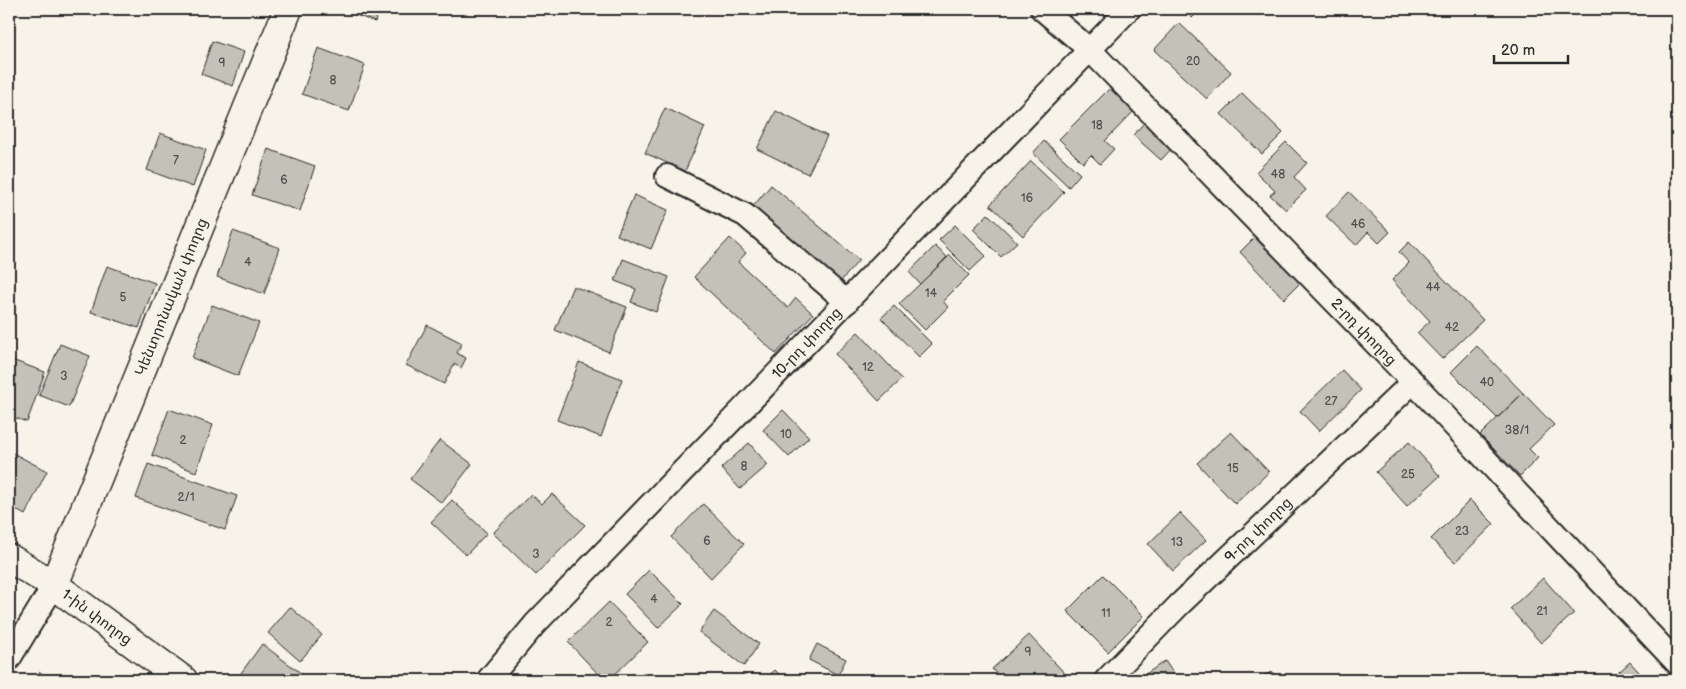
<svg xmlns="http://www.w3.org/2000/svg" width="1686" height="689" font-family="'Balsamiq Sans','Noto Sans Armenian',sans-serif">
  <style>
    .building { fill: #c4c1b9; stroke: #2b2b2b }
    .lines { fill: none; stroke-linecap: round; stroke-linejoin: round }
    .street-casing { stroke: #2b2b2b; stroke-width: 26 }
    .secondary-casing { stroke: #2b2b2b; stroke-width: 31 }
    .street { stroke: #f7f3e8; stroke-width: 22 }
    .secondary { stroke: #f7f3e8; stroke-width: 28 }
    .labels { text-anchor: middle; stroke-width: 4; stroke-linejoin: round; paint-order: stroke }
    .number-label { font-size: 12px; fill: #51504e }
    .street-label { font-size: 15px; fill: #2b2b2b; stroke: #f7f3e8 }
  </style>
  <rect width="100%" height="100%" fill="#f7f3e8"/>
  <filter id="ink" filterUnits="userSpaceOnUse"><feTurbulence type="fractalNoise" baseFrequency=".02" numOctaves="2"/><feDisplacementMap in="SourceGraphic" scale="10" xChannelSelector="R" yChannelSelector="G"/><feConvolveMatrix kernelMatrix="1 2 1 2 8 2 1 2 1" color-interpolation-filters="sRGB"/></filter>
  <g filter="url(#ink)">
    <path class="building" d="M339 9H380L375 22Z
      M1183 9H1201L1192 18Z
      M1179 23 1231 72 1207 99 1154 50Z
      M212 41 244 52 233 86 201 74Z
      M318 48 365 65 349 111 302 94Z
      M1110 88 1134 111 1105 141 1114 149 1100 164 1091 155 1083 163 1059 139Z
      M1242 93 1283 133 1262 154 1221 114Z
      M665 108 705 127 685 171 645 153Z
      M776 111 827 136 808 174 757 149Z
      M1145 122 1173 147 1161 160 1133 135Z
      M160 133 206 150 193 187 147 170Z
      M1044 141 1080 174 1069 187 1033 153Z
      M1286 142 1307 163 1294 177 1306 190 1286 210 1270 195 1275 191 1256 172Z
      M268 149 315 166 300 211 252 195Z
      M1031 161 1064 192 1023 236 990 205Z
      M771 185 859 260 837 286 750 210Z
      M1349 192 1390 232 1379 243 1368 232 1356 245 1326 216Z
      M634 195 668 210 651 249 617 235Z
      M988 214 1017 242 1001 257 973 229Z
      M955 225 986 256 970 271 939 240Z
      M233 231 280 248 264 294 217 277Z
      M1261 231 1305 278 1284 299 1240 252Z
      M730 238 746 253 738 262 788 308 796 298 813 314 776 354 694 277Z
      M1409 242 1483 320 1442 359 1417 333 1430 321 1392 280 1409 263 1399 252Z
      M935 246 947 257 920 284 909 272Z
      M950 255 969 275 943 301 948 307 925 330 899 304Z
      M623 259 669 277 656 312 631 302 636 289 615 281Z
      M107 266 155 283 139 328 91 312Z
      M573 286 627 307 609 352 555 330Z
      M212 305 259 323 238 376 192 358Z
      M894 306 932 344 919 357 881 318Z
      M427 325 462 343 457 353 466 358 461 368 454 364 444 384 406 365Z
      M858 332 902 379 879 401 835 354Z
      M60 344 90 356 69 407 39 395Z
      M1477 346 1523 393 1497 418 1451 372Z
      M9 359 45 372 27 422 9 416Z
      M579 362 622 379 601 437 557 420Z
      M1342 370 1361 390 1319 431 1300 411Z
      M1523 393 1554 425 1529 449 1538 458 1520 476 1480 435Z
      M169 409 213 425 196 472 152 455Z
      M783 410 809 437 789 457 763 430Z
      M1231 432 1269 472 1235 504 1197 463Z
      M440 440 472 464 442 503 410 479Z
      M1409 442 1440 476 1407 506 1376 472Z
      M749 443 768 465 740 489 721 468Z
      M9 451 47 471 25 515 9 506Z
      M148 464 237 496 225 530 136 498Z
      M531 494 542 504 552 494 585 525 536 575 493 533Z
      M452 500 487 533 466 555 431 522Z
      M1470 500 1494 524 1455 562 1431 539Z
      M703 504 744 544 711 578 671 537Z
      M1180 513 1206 540 1173 571 1148 544Z
      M649 570 683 604 658 628 625 594Z
      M1103 575 1144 616 1108 652 1067 611Z
      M1543 578 1574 613 1541 643 1510 609Z
      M609 602 648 642 609 680H604L568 642Z
      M290 607 322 635 300 661 268 633Z
      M714 611 759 644 744 666 699 632Z
      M1029 635 1069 678 1066 680H1003L992 669Z
      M262 644 302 674 298 680H236Z
      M817 644 846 659 838 675 809 660Z
      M1165 661 1178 680H1137Z
      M1630 662 1646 680H1610Z
      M775 670 785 680H764Z
      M40 672 50 680H33Z
      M1273 672 1277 680H1252Z"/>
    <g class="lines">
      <g class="street-casing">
        <g id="street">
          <path id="s1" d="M1042 9 1090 50 1413 382 1677 663"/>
          <path d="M667 176 745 215 847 302"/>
          <path d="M9 659 54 585"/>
          <path id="s2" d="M488 680 535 624 1129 9"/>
          <path id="s3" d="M1106 680 1179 605 1413 382"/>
        </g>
      </g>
      <g class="secondary-casing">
        <g id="secondary">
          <path id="s4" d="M9 558 54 585 183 680"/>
          <path id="s5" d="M54 585 288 9"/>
        </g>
      </g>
      <use href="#street" class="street"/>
      <use href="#secondary" class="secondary"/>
    </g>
  </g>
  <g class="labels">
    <g class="number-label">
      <text x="1193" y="65">20</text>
      <text x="222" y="67">9</text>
      <text x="333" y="84">8</text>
      <text x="1097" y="129">18</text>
      <text x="176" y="164">7</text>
      <text x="1278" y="178">48</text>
      <text x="284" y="184">6</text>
      <text x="1027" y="202">16</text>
      <text x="1358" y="228">46</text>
      <text x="248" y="266">4</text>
      <text x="1433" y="291">44</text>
      <text x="931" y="297">14</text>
      <text x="123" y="301">5</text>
      <text x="1452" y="331">42</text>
      <text x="868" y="371">12</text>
      <text x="64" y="380">3</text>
      <text x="1487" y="386">40</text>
      <text x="1331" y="405">27</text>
      <text x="1517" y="434">38/1</text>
      <text x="786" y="438">10</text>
      <text x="183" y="444">2</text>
      <text x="744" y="470">8</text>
      <text x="1233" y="472">15</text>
      <text x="1408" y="478">25</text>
      <text x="186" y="501">2/1</text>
      <text x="1462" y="535">23</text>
      <text x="707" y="545">6</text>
      <text x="1177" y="546">13</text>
      <text x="536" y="558">3</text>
      <text x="654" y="603">4</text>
      <text x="1542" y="615">21</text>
      <text x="1106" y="617">11</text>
      <text x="609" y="626">2</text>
      <text x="1028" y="656">9</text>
    </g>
    <g class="street-label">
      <text dy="5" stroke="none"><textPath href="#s5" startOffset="311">Կենտրոնական փողոց</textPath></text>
      <text dy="5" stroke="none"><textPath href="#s1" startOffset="456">2-րդ փողոց</textPath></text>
      <text dy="5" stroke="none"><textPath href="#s2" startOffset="464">10-րդ փողոց</textPath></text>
      <text dy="5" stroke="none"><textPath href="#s3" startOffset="214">9-րդ փողոց</textPath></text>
      <text dy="5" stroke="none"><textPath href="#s4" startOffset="106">1-ին փողոց</textPath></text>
    </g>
  </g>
  <rect width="1686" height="689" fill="none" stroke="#f7f3e8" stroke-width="30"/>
  <rect x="15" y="15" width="1656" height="659" fill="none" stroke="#2b2b2b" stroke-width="2" filter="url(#ink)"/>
  <path d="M1494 55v8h74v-8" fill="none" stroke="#2b2b2b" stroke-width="2.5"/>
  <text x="1501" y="55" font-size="15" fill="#2b2b2b" stroke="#f7f3e8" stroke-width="4" paint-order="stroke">20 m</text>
</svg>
